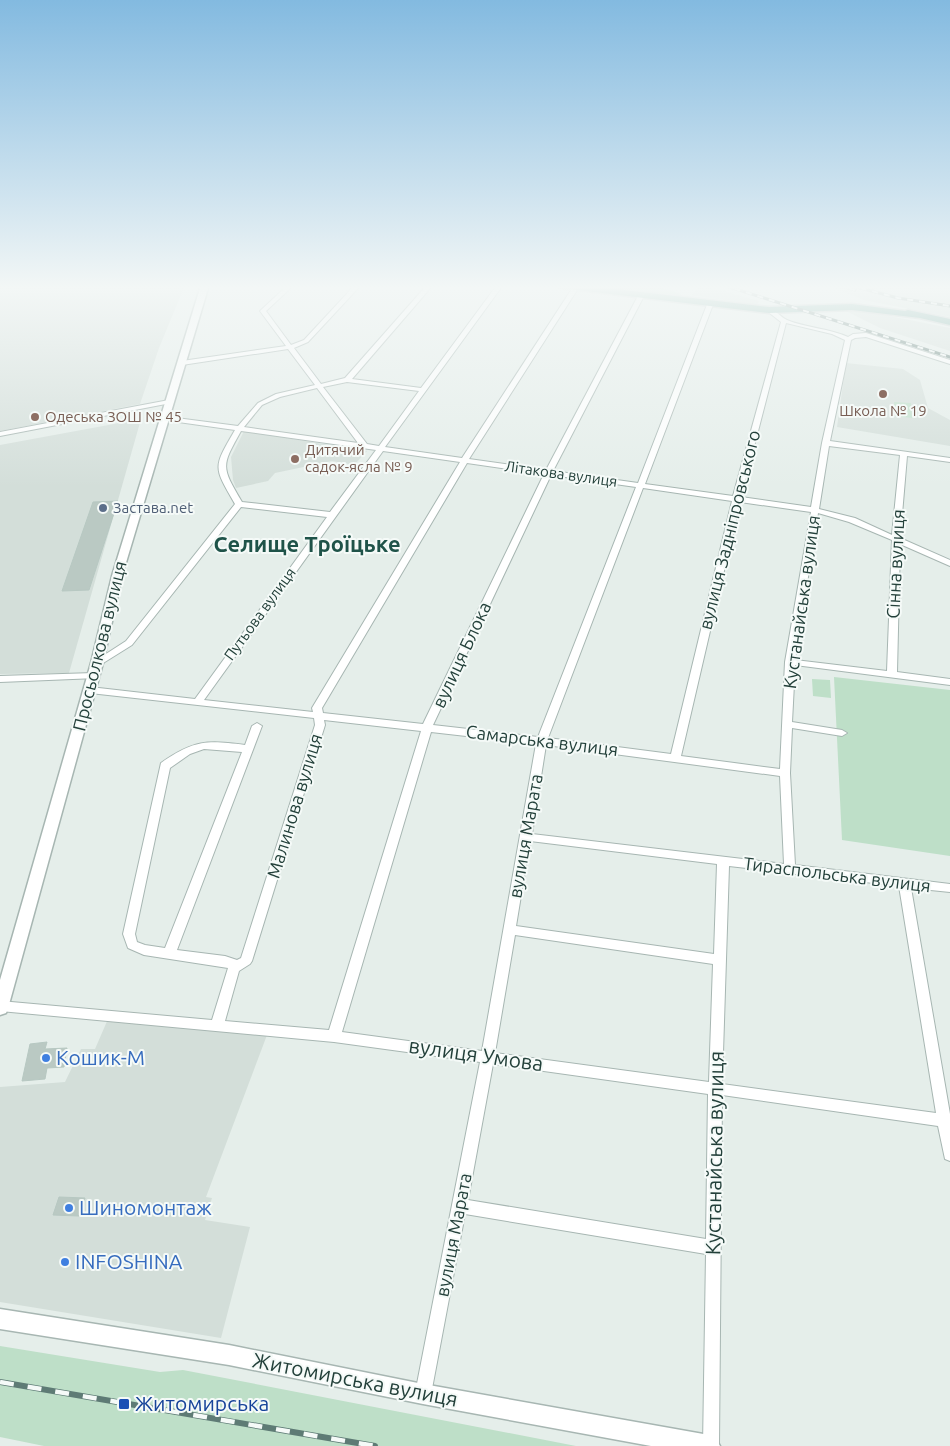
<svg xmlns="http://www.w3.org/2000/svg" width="950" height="1446" font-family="Ubuntu,sans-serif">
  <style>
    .built { fill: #d3ded9 }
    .green { fill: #bedfc8 }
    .building { fill: #bac9c3; stroke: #b7c8c2 }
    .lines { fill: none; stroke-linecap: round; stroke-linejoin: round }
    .minor-casing { stroke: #a7b6b2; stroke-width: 2 }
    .tertiary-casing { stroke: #a7b6b2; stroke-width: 3 }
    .primary-casing { stroke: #c1cac8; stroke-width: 3 }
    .minor { fill: #fff; fill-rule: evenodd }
    .tertiary { fill: #fff; fill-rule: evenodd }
    .primary { fill: #69a498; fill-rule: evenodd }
    .rail-far1-casing { stroke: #5e7b75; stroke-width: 3 }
    .rail-casing { stroke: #5e7b75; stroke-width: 6 }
    .rail-far1 { stroke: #f5faf8; stroke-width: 2; stroke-dasharray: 6; stroke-linecap: butt }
    .rail { stroke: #f5faf8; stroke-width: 4.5; stroke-dasharray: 14; stroke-linecap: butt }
    .education-dot { fill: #8d6e63; stroke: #f5faf8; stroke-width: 2 }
    .service-dot { fill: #5c6f8a; stroke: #f5faf8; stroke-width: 2 }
    .shop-dot { fill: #3f7fe0; stroke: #f5faf8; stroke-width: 2 }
    .transit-dot { fill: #1a4fb4; stroke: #f5faf8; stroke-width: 2 }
    .labels { text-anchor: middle; stroke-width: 4; stroke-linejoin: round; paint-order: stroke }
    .far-education-label { font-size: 15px; fill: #785e54; stroke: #f5faf8; text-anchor: start }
    .far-street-label { font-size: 15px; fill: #23403a; stroke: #f5faf8 }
    .far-service-label { font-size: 15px; fill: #4e5e75; stroke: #f5faf8; text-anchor: start }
    .street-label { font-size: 18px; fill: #23403a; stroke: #f5faf8 }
    .near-street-label { font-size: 21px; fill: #23403a; stroke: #f5faf8 }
    .near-shop-label { font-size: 21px; fill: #366cbe; stroke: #f5faf8; text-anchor: start }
    .near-transit-label { font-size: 21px; fill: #164399; stroke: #f5faf8; text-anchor: start }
    .district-label { font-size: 22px; font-weight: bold; fill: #1f5349; stroke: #f5faf8 }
  </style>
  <rect width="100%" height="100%" fill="#e5eeea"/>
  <path class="built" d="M0 285H185L159 348 140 404 0 431Z
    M702 285 759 301 757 305 691 295Z
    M826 285H950V317L864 300Z
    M848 312H869L950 328V351L880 328Z
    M846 363 903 369 920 380 928 408 950 420V446L837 427Z
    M141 419 69 673 0 674V445Z
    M244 431 367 451 354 465 332 461 275 473 268 481 236 488 233 480 231 457Z
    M108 1019 267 1035 206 1197 212 1198 205 1220 250 1227 221 1338 0 1302V1087L65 1082 81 1049H95Z"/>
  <path class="green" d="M579 285C613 285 649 280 681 294V296Z
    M894 402 911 403 912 418 895 416Z
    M834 677 950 690V856L842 840Z
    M812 679 830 680 831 698 813 696Z
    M0 1346 160 1372 183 1370 576 1446H44L0 1437Z"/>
  <path class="building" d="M118 501 89 590 62 591 93 502Z
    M47 1042 45 1049 67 1048 64 1067 47 1068 45 1079 22 1081 30 1044Z
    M59 1197 85 1198 79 1216 53 1215Z"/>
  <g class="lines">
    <g class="minor-casing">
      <path id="minor" d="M288 285H294L266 311 291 345 304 340 355 285H361L308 342 294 348 321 384 345 378 427 285H433L352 379 421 388 497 285H503L385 447 462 458 573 287 578 286 579 287 469 459 546 470 639 294 644 293 645 294 553 471 638 483 708 302 713 301 714 302 645 484 733 496 781 322 767 311V309C775 308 780 317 787 320 806 328 828 328 848 337L853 334 866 333 950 360V364L866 337 855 338 851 340 830 441 950 458V462L907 456 900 538 950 560V566L900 544 897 672 950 679V685L795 665 792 722 842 730 847 733 842 736 792 728 790 773 795 865 950 884V892L911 888 950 1114V1161L945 1159 938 1126 722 1095 719 1446H703L706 1254 465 1214 431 1394 429 1400 423 1402 417 1400 415 1394 480 1062 334 1042 0 1011V1001L212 1020 228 968 144 955 128 948 123 934 161 763C194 740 206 740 245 745L252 726 257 723 262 726 177 950 225 956 237 960 241 958 315 725 314 718 90 693 85 690 90 687 195 699 327 517 241 507 132 645 100 665H94L92 663 126 641 235 504C213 466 213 468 235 430L164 420H161V416L238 426 258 403 276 394 315 385 288 349 182 365 179 363 182 361 286 346 260 311ZM786 323 832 334 845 340 822 443 811 507 741 497ZM347 382 419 391 379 446 367 444 323 387ZM317 388 358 443 244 427 262 405 280 397ZM241 431 376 450 330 512 242 502C221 466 221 467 241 431ZM829 446 900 455 892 535 855 518 819 509ZM383 451 460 462 312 708 313 712 204 700ZM467 463 544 474 423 724 323 713 322 708ZM551 475 636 487 538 737 433 725ZM643 488 732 501 671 754 548 738ZM740 502 811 512 785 662 780 769 681 756ZM818 513 849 522 892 540 887 671 795 660ZM324 720 421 731 329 1030 225 1021 239 971 250 964 252 961 325 725ZM431 732 536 744 482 1051 342 1032ZM546 745 780 776 784 864 532 834ZM204 749 242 752 165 948 145 945 137 942 135 934 170 768 190 754ZM530 841 717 864 714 954 516 926ZM729 866 899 886 936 1113 722 1084ZM515 935 713 964 709 1082 495 1053ZM493 1064 708 1094 706 1239 468 1200Z
        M169 400 172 402 171 403 0 436V432Z
        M94 673 99 676 97 678 0 682V676Z"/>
    </g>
    <g class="tertiary-casing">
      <path id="tertiary" d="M201 285H209L122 576 103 663 8 1008 6 1013 0 1015V980L91 663 112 576Z
        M0 1309 229 1345 423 1384 709 1435 716 1439 720 1446H651L423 1404 229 1365 0 1329Z"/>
    </g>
    <g class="primary-casing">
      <path id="primary" d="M557 285H582L769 307 852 304 905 311 908 310 950 319V325L920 318 852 310 769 313 561 288Z"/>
    </g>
    <use href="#minor" class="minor"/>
    <use href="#tertiary" class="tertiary"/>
    <use href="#primary" class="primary"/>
    <g class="rail-far1-casing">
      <path id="rail-far1" d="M723 285 950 357
        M838 285 855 290
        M849 285 898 298 950 306"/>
    </g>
    <g class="rail-casing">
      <path id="rail" d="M0 1382 375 1446"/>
    </g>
    <use href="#rail-far1" class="rail-far1"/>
    <use href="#rail" class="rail"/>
  </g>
  <linearGradient id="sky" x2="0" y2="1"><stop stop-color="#83bae0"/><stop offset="0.59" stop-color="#f3f7f6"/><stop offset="1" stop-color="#f3f7f6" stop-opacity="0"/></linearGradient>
  <rect width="950" height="487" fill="url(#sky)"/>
  <g class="education-dot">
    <circle cx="883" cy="394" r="5"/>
    <circle cx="35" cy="417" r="5"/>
    <circle cx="295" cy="459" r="5"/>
  </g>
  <circle class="service-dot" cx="103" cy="508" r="5"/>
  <g class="shop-dot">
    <circle cx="46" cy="1058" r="5"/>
    <circle cx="69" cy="1208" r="5"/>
    <circle cx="65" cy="1262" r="5"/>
  </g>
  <rect class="transit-dot" x="118" y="1398" width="12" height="12" rx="2.5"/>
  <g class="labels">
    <g class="far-education-label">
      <text x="883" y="416" text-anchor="middle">Школа № 19</text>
      <text x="45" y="422">Одеська ЗОШ № 45</text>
      <text x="305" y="455">Дитячий<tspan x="305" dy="17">садок-ясла № 9</tspan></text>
    </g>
    <g class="far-street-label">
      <text transform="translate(561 474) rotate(8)" y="5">Літакова вулиця</text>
      <text transform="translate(260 614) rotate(-54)" y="5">Путьова вулиця</text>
    </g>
    <g class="far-service-label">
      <text x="113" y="513">Застава.net</text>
    </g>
    <g class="street-label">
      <text transform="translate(730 530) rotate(-76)" y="6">вулиця Задніпровського</text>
      <text transform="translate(896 564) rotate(-87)" y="6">Сінна вулиця</text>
      <text transform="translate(802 602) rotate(-82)" y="6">Кустанайська вулиця</text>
      <text transform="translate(100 646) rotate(-76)" y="6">Просьолкова вулиця</text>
      <text transform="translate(462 655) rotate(-65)" y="6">вулиця Блока</text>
      <text transform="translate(542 741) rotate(7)" y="6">Самарська вулиця</text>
      <text transform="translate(295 806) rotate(-73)" y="6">Малинова вулиця</text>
      <text transform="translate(526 836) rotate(-80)" y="6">вулиця Марата</text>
      <text transform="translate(837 875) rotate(7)" y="6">Тираспольська вулиця</text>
      <text transform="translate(454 1235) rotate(-79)" y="6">вулиця Марата</text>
    </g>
    <g class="near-street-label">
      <text transform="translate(476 1055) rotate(8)" y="7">вулиця Умова</text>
      <text transform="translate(715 1153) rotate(-89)" y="7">Кустанайська вулиця</text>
      <text transform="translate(355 1380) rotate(11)" y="7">Житомирська вулиця</text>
    </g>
    <g class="near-shop-label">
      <text x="56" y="1065">Кошик-М</text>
      <text x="79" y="1215">Шиномонтаж</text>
      <text x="75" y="1269">INFOSHINA</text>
    </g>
    <g class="near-transit-label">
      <text x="135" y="1411">Житомирська</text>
    </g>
    <g class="district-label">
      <text x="307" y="552">Селище Троїцьке</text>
    </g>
  </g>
</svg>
